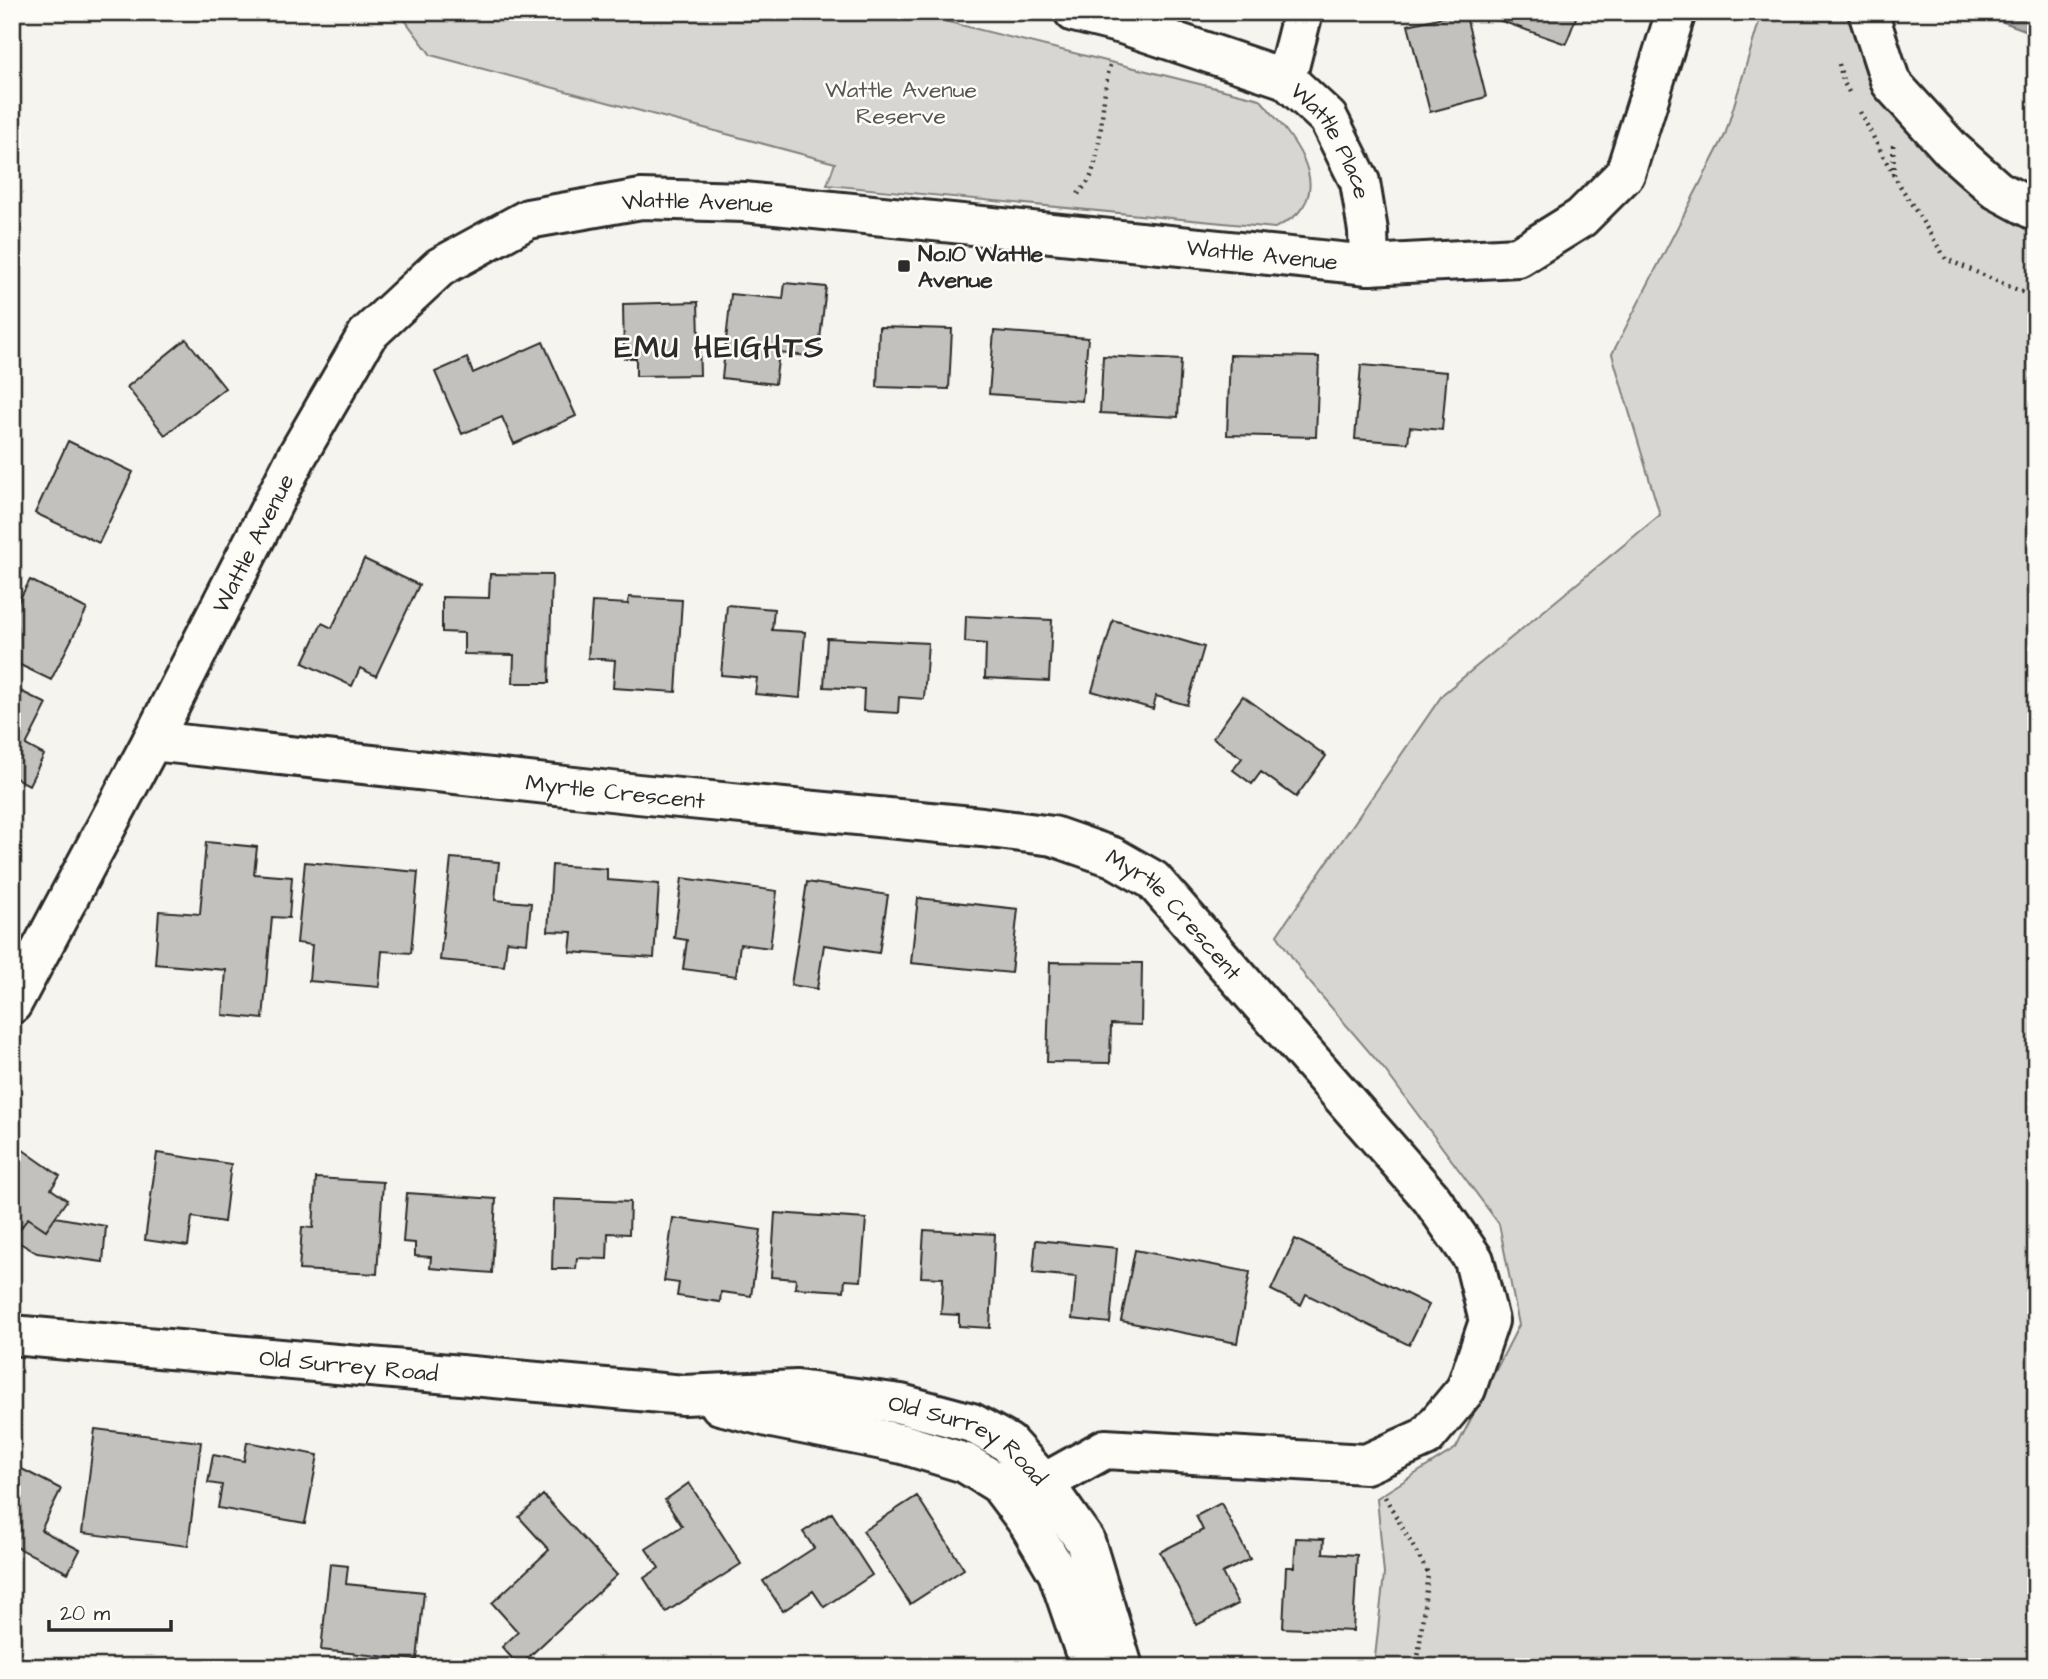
<svg xmlns="http://www.w3.org/2000/svg" width="2048" height="1679" font-family="'Architects Daughter',sans-serif">
  <style>
    .green { fill: #d7d6d2; stroke: #81807e; stroke-width: 2 }
    .water { fill: #adaca9; stroke: #797877; stroke-width: 2 }
    .building { fill: #c2c1be; stroke: #2b2b2b; stroke-width: 2 }
    .lines { fill: none; stroke-linecap: round; stroke-linejoin: round }
    .minor-casing { stroke: #2b2b2b; stroke-width: 44 }
    .secondary-casing { stroke: #2b2b2b; stroke-width: 44 }
    .path { stroke: #2b2b2b; stroke-width: 4.5; stroke-dasharray: 2 5; stroke-linecap: butt }
    .minor { stroke: #fdfcf7; stroke-width: 38 }
    .secondary { stroke: #fdfcf7; stroke-width: 38 }
    .poi-dot { fill: #2b2b2b; stroke: #fdfcf7; stroke-width: 2.5 }
    .labels { text-anchor: middle; stroke-width: 5; stroke-linejoin: round; paint-order: stroke }
    .park-label { font-size: 23px; fill: #565655; stroke: #fdfcf7 }
    .street-label { font-size: 23px; fill: #2b2b2b; stroke: #fdfcf7 }
    .poi-label { font-size: 23px; font-weight: bold; fill: #2b2b2b; stroke: #fdfcf7; text-anchor: start }
    .district-label { font-size: 30px; font-weight: bold; letter-spacing: 2px; fill: #2b2b2b; stroke: #fdfcf7 }
  </style>
  <rect width="100%" height="100%" fill="#f5f4ef"/>
  <filter id="ink" filterUnits="userSpaceOnUse"><feTurbulence type="fractalNoise" baseFrequency=".0143" numOctaves="2"/><feDisplacementMap in="SourceGraphic" scale="14" xChannelSelector="R" yChannelSelector="G"/><feConvolveMatrix kernelMatrix="1 2 1 2 8 2 1 2 1" color-interpolation-filters="sRGB"/></filter>
  <g filter="url(#ink)">
    <path class="green" d="M399 12H908L1260 99C1283 127 1332 177 1298 213 1293 219 1282 224 1275 228L827 185 835 163 431 55Z
      M1762 12H1868L1891 83 2036 211V1667H1374L1384 1574 1377 1498 1456 1448 1519 1325 1499 1224 1384 1069 1306 978 1277 935 1443 694 1660 515 1612 354 1725 135Z"/>
    <path class="water" d="M1976 12H2036V34Z"/>
    <path class="building" d="M1465 12 1486 97 1430 112 1408 25Z
      M1485 12H1578L1566 44 1484 15Z
      M785 283 826 287 818 357 779 353 775 384 722 378 731 294 783 299Z
      M698 302 700 375 636 376V358H624L623 304Z
      M879 327 952 329 949 389 877 387Z
      M994 331 1088 338 1082 401 989 394Z
      M186 339 225 388 165 435 127 387Z
      M543 342 576 416 514 444 502 417 462 434 435 372 467 358 473 373Z
      M1230 355 1319 357 1316 437 1227 435Z
      M1103 356 1181 360 1178 417 1100 413Z
      M1361 365 1447 372 1442 430 1410 427 1408 443 1355 439Z
      M68 441 133 472 99 543 35 513Z
      M364 559 419 585 376 676 360 668 352 686 303 663 322 623 332 628Z
      M490 574 552 575 549 683H513L514 655 464 654V633L442 632V597L489 598Z
      M30 580 87 609 51 680 12 661V613Z
      M629 597 682 600 676 692 613 688 615 660 588 658 592 602 628 604Z
      M727 605 774 609 772 630 805 632 800 698 755 694 757 678 721 675Z
      M966 616 1052 620 1049 681 985 678 986 644 965 642Z
      M1113 620 1204 647 1187 705 1156 696 1153 709 1092 691Z
      M827 638 928 643 924 699 899 697 898 713 863 711 864 689 824 687Z
      M12 687 47 704 26 745 44 755 29 785 12 776Z
      M1243 696 1326 756 1296 797 1261 772 1252 784 1233 770 1242 758 1213 738Z
      M206 842 257 847 254 874 292 877 289 918 272 917 263 1019 223 1015 226 970 155 964 159 911 200 914Z
      M451 858 499 862 495 900 531 903 527 943 507 941 504 966 440 960Z
      M305 862 418 872 411 953 382 951 379 987 309 981 312 945 297 943Z
      M552 865 607 869V880L659 884 654 958 570 952 572 932 548 931Z
      M682 878 777 891 770 948 740 944 736 976 683 969 687 940 674 938Z
      M807 882 888 895 879 953 824 945 817 989 791 985Z
      M918 898 1018 909 1011 973 911 963Z
      M1050 962 1142 963 1141 1025 1111 1024 1110 1063 1047 1062Z
      M16 1145 60 1176 51 1189 67 1200 46 1230 28 1218 13 1239 12 1151Z
      M157 1153 231 1164 224 1222 192 1217 188 1246 145 1240Z
      M316 1178 383 1182 377 1274 299 1270 302 1227 313 1228Z
      M407 1193 496 1199 492 1273 430 1268 431 1257 415 1256V1243L403 1242Z
      M554 1199 630 1202 629 1234 608 1233 607 1259 577 1258 576 1269H552Z
      M775 1213 866 1219 861 1281 845 1280 844 1291 795 1288 796 1279 771 1277Z
      M55 1217 106 1226 103 1262 37 1253 13 1239 28 1218 46 1230Z
      M673 1218 761 1230 751 1296 721 1292 720 1302 677 1296 679 1283 664 1281Z
      M924 1230 995 1234 990 1328 959 1326V1315L941 1314 943 1278 921 1277Z
      M1295 1239 1429 1305 1409 1345 1306 1294 1301 1305 1271 1290Z
      M1036 1240 1117 1248 1110 1323 1072 1319 1076 1277 1033 1273Z
      M1135 1250 1250 1272 1237 1343 1121 1321Z
      M95 1429 201 1442 188 1546 82 1533Z
      M247 1442 318 1455 305 1523 218 1508 222 1485 208 1483 213 1455 244 1461Z
      M12 1464 61 1489 41 1530 80 1550 68 1573 12 1545Z
      M689 1483 741 1564 666 1612 644 1578 659 1568 646 1549 682 1526 665 1500Z
      M543 1495 617 1575 519 1666 502 1647 518 1632 492 1603 549 1550 519 1517Z
      M917 1496 964 1569 910 1604 863 1531Z
      M1221 1503 1250 1559 1222 1573 1238 1604 1197 1625 1160 1552 1203 1530 1196 1516Z
      M832 1513 872 1575 824 1607 813 1591 783 1611 763 1581 814 1548 803 1532Z
      M1296 1538 1324 1539 1323 1553 1357 1555 1353 1631 1283 1628 1286 1567H1294Z
      M330 1564 348 1566 346 1584 424 1592 417 1660 321 1650Z"/>
    <g class="lines">
      <g class="minor-casing">
        <g id="minor">
          <path id="s1" d="M1074 12 1122 24 1286 79 1328 118 1360 182 1368 231 1369 265"/>
          <path d="M1868 12 1891 83 1952 150 1997 190 2036 211"/>
          <path d="M1286 79 1303 12"/>
          <path id="s2" d="M152 741 638 794 982 827 1053 836 1113 857 1153 880 1431 1198 1474 1260 1489 1321 1466 1389 1426 1437 1366 1464 1105 1449 1044 1483"/>
          <path id="s3" d="M12 1004 152 741 297 456 367 335 440 267 528 219 641 199 744 202 1369 265 1518 257 1581 218 1625 174 1676 12"/>
        </g>
      </g>
      <g class="secondary-casing">
        <g id="secondary">
          <path id="s4" d="M12 1335 684 1395 797 1390 901 1404 972 1423 1008 1443 1044 1483 1085 1541 1123 1667"/>
          <path d="M720 1405 772 1418 903 1444 965 1463 999 1484 1029 1524 1058 1573 1090 1667"/>
        </g>
      </g>
      <path class="path" d="M1839 64 1843 81 1849 92
        M1860 112 1894 176 1946 259 2036 298
        M1893 145 1894 175
        M1078 194C1083 188 1089 182 1091 176 1104 140 1100 99 1111 62
        M1385 1497 1428 1573 1417 1667"/>
      <use href="#minor" class="minor"/>
      <use href="#secondary" class="secondary"/>
    </g>
  </g>
  <rect class="poi-dot" x="897" y="259" width="14" height="14" rx="3.5"/>
  <g class="labels">
    <g class="park-label">
      <text x="901" y="97">Wattle Avenue<tspan x="901" dy="26">Reserve</tspan></text>
    </g>
    <g class="street-label">
      <text dy="8" stroke="none"><textPath href="#s1" startOffset="301">Wattle Place</textPath></text>
      <text dy="8" stroke="none"><textPath href="#s3" startOffset="1129">Wattle Avenue</textPath></text>
      <text dy="8" stroke="none"><textPath href="#s3" startOffset="1696">Wattle Avenue</textPath></text>
      <text dy="8" stroke="none"><textPath href="#s3" startOffset="520">Wattle Avenue</textPath></text>
      <text dy="8" stroke="none"><textPath href="#s2" startOffset="466">Myrtle Crescent</textPath></text>
      <text dy="8" stroke="none"><textPath href="#s2" startOffset="1054">Myrtle Crescent</textPath></text>
      <text dy="8" stroke="none"><textPath href="#s4" startOffset="338">Old Surrey Road</textPath></text>
      <text dy="8" stroke="none"><textPath href="#s4" startOffset="970">Old Surrey Road</textPath></text>
    </g>
    <g class="poi-label">
      <text x="918" y="261">No.10 Wattle<tspan x="918" dy="26">Avenue</tspan></text>
    </g>
    <g class="district-label">
      <text x="720" y="357">EMU HEIGHTS</text>
    </g>
  </g>
  <rect width="2048" height="1679" fill="none" stroke="#fdfcf7" stroke-width="42"/>
  <rect x="21" y="21" width="2006" height="1637" fill="none" stroke="#2b2b2b" stroke-width="2.5" filter="url(#ink)"/>
  <path d="M49 1620v10h122v-10" fill="none" stroke="#2b2b2b" stroke-width="3.5"/>
  <text x="60" y="1620" font-size="21" fill="#2b2b2b" stroke="#fdfcf7" stroke-width="5" paint-order="stroke">20 m</text>
</svg>
